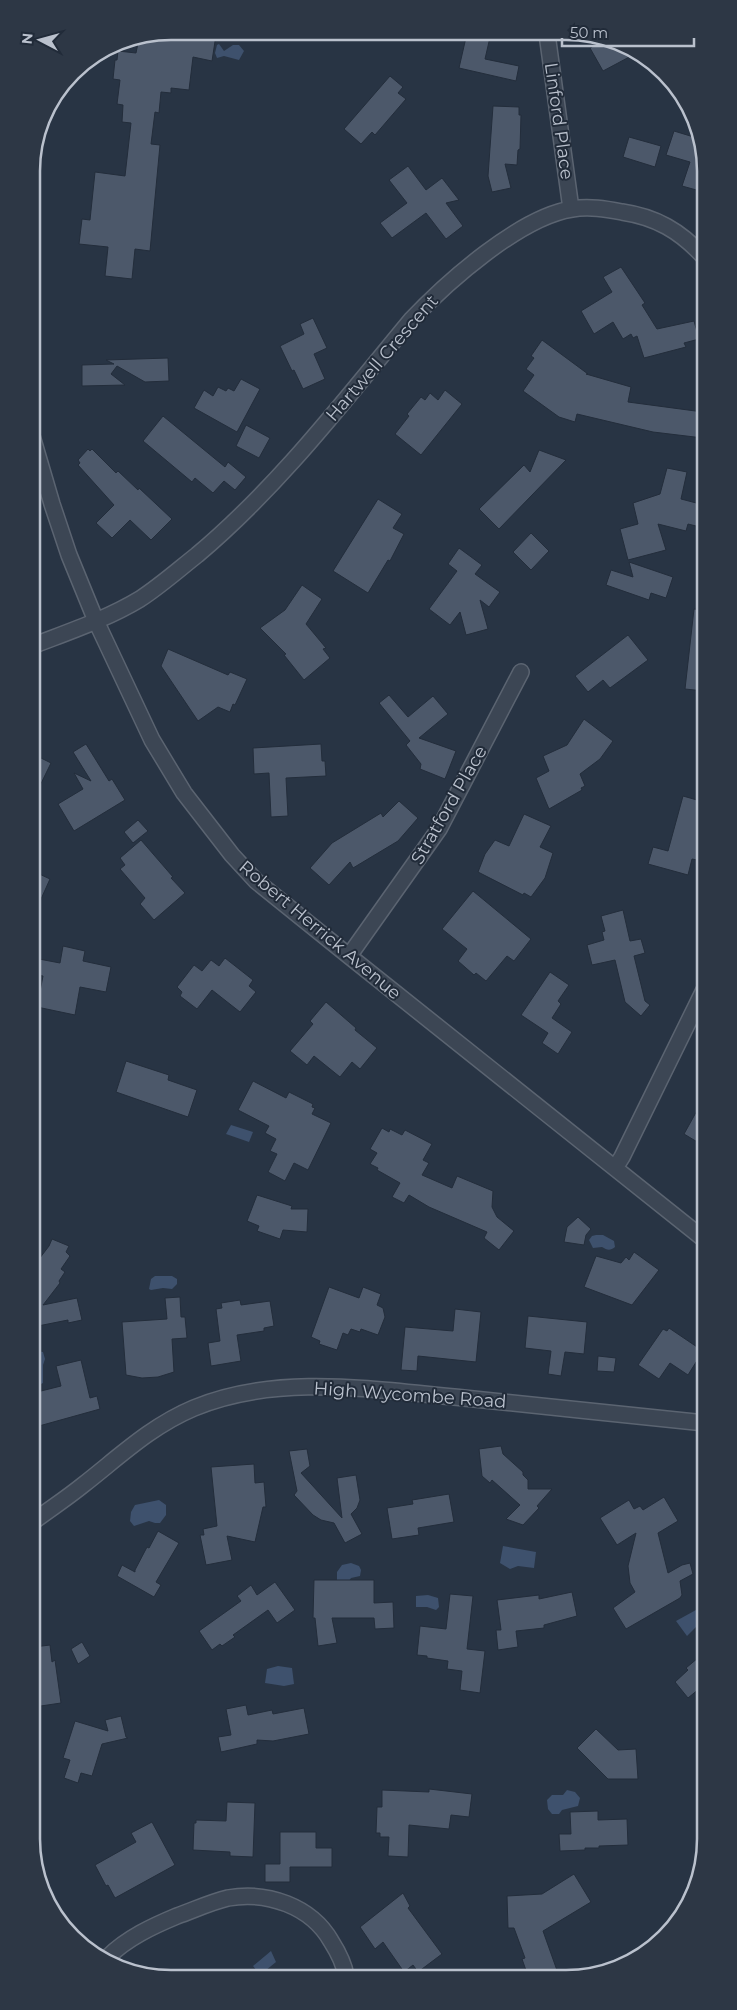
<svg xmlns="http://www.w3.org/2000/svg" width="737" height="2010" font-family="Montserrat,sans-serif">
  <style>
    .water { fill: #3e516d }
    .building { fill: #4c586a; stroke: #232d3b }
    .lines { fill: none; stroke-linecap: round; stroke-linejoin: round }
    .minor-casing { stroke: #5b6471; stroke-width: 18 }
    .minor { stroke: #3c4654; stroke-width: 15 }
    .labels { text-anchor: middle; stroke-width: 4; stroke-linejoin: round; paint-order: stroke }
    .street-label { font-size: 18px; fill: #bac1cd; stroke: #212b39 }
    .rim { fill: none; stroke: #bac1cd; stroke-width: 2.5 }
  </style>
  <rect width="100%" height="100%" fill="#283444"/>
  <path class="water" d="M219 44 224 51 233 45H239L244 51 239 60 224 56 217 58 215 53 217 45Z
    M231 1125 253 1132 249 1142 226 1134Z
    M596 1235H603L614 1241 615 1247C610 1251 607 1250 602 1247L593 1248 589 1240 592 1236Z
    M155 1276H172L177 1279V1284L172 1289 163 1288 151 1290 149 1289 151 1279Z
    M37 1351 43 1352 45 1359 43 1365V1383L39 1385 33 1382V1352Z
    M159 1500 166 1505V1515L160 1523H155L149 1521 134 1526 130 1521 131 1512 135 1505Z
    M503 1546 536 1552 534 1568 518 1566 510 1569 500 1563Z
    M351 1563 359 1566 361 1570 360 1576 351 1578 346 1585 337 1581V1572L342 1565Z
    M428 1595 438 1598 439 1607 436 1610 427 1607H416V1596Z
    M705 1605V1618L687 1636 676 1621Z
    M278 1666 292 1668 294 1684 284 1686 265 1683 267 1669Z
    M567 1790 575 1792 580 1798 578 1806 562 1810 559 1814H552L548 1809 547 1800 552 1795H563Z
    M271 1951 276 1962 260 1975 253 1966Z"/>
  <path class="building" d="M171 31H197L216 35 212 61 193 57 189 90 171 88V93L161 92 159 113 155 112 151 144 160 145 150 251 135 249 132 279 105 276 108 247 79 244 82 219 90 220 95 172 125 176 131 123 122 122 123 105 117 104 120 80 113 79 115 60H117L118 51 136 53 139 38Z
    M467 33H491L485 59 519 66 516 81 459 68Z
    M604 40 633 55 603 71 590 48Z
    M390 76 403 87 398 93 406 99 375 135 372 132 361 144 344 129Z
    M493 106 519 107V115H521L520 149 518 150 517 165 505 164 511 188 492 192 488 176Z
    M674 131 697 138 698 134 703 144V180L700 191 682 186 690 162 666 155Z
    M629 137 661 146 655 167 623 157Z
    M408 166 426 190 442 178 459 200 446 203 463 226 446 239 426 213 392 238 380 223 407 203 389 180Z
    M621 267 645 303 642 305 657 329 694 321 699 339 684 343 686 347 644 358 637 336 633 338 631 334 623 339 613 322 594 334 581 311 612 292 603 277Z
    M313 318 327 348 314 354 325 379 303 389 294 370 292 371 280 346 304 334 300 324Z
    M542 340 588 374H586L631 387 628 402 703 412V438L653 432 577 414 575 422 559 417 523 391 534 375 526 369 534 358 531 356Z
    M168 358 169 381 145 382 117 366 111 374 125 385 82 386V365L114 364 106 360Z
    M241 379 260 389 237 432 194 408 204 390 213 396 218 387 226 391 228 388 234 391Z
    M445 390 462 404 421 455 395 434 409 416 407 414 421 397 425 400 430 393 438 400Z
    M163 416 225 467 228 462 246 477 235 490 224 481 213 493 195 478 192 482 143 441Z
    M246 425 270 438 259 458 236 446Z
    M88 449 90 451 92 449 116 473 118 471 138 490 139 488 172 519 151 540 130 520 112 538 96 523 114 505 78 465 80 463 78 460Z
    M539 450 566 460 499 529 479 509 524 465 530 472Z
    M667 468 687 472 681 499 704 505V528L688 524 686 531 658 524 666 550 628 560 620 529 638 524 633 503 660 494Z
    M378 499 402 514 393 528 404 534 390 561 388 560 368 593 333 571Z
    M531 533 549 551 531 570 513 552Z
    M459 548 482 565 475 574 500 592 489 607 480 600 488 629 466 635 460 612 450 625 429 609 457 571 448 564Z
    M629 562 673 577 666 598 651 593 649 600 606 585 611 570 633 577Z
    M302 585 322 599 306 624 326 648 323 649 330 658 304 680 284 655 286 654 260 628 285 610Z
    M694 609 704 610V691L685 689Z
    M628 635 648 660 610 688 603 680 588 692 575 676Z
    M168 649 228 675 230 672 247 679 235 705 233 704 230 712 218 707 198 721 161 666Z
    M389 695 408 717 433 696 448 714 419 738 456 751 445 779 420 769 421 764 406 745 410 741 379 703Z
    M584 719 613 741 600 759 580 774 585 786 581 788 582 790 549 809 536 778 549 771 543 756 567 745Z
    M86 744 109 781 112 779 125 800 74 831 58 804 83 789 74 773 91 781 73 752Z
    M321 744 322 761H325L326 776 286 778 288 816 271 817 269 773 254 774 253 748Z
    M39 757 51 763 32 802V759L37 761Z
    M683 796 704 802V821L700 836 703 837 697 860 692 859 688 875 648 864 653 847 668 851Z
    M399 801 418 818 398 841 353 868 350 862 329 885 310 868 332 843 381 813 383 817Z
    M524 814 551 826 540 847 553 853 545 878 531 897 524 893 523 895 478 872 485 854 495 840 509 846Z
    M138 820 148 831 133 843 124 832Z
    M141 840 173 877 171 878 185 893 154 920 140 904 145 898 120 869 125 865 120 858Z
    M33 871 50 879 33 917Z
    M473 891 531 939 514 961 507 956 486 981 476 973 474 975 458 961 467 949 442 929Z
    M623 910 630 941 641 939 645 953 634 956 645 1001 650 1005 641 1016 625 1002 615 960 592 965 587 945 604 940 602 932 605 931 601 916Z
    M63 946 85 951 83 961 111 967 106 992 80 987 75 1015 37 1007 43 976 36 975 39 959 60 963Z
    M225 958 253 980 249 986 256 992 240 1012 212 990 197 1009 180 996 182 992 177 987 194 965 202 971 211 960 219 966Z
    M550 972 569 985 558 1001 561 1004 552 1018 572 1032 558 1054 542 1043 548 1033 521 1015Z
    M326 1002 356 1028 355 1030 377 1048 360 1069 352 1062 340 1077 314 1056 307 1065 290 1051 313 1024 310 1021Z
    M126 1061 169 1075 168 1080 197 1090 188 1117 116 1092Z
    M253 1081 286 1098 289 1092 313 1104 312 1107 315 1108 312 1114 331 1123 308 1170 294 1163 285 1181 268 1172 277 1154 270 1151 276 1139 265 1133 269 1126 238 1110Z
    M704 1098V1146L684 1134Z
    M382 1128 389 1132 390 1129 402 1135 405 1130 432 1144 423 1160 429 1163 422 1175 452 1188 457 1176 493 1191 492 1207 497 1217 514 1231 499 1250 484 1238 487 1232 429 1207 409 1195 404 1203 392 1197 400 1183 377 1170 378 1168 370 1164 377 1153 370 1149Z
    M257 1195 292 1206 291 1209H308L307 1232 283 1230 280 1239 257 1231 259 1226 247 1221Z
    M578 1217 591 1229 586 1235 584 1245 564 1242 567 1227Z
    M52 1239 69 1246 66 1252 70 1256 61 1269 65 1272 59 1281 60 1283 43 1305 77 1298 82 1320 68 1323V1320L33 1327V1267L49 1246Z
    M634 1252 659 1270 632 1305 584 1287 596 1256 621 1263 626 1257 629 1260Z
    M329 1287 359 1298 363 1287 381 1294 377 1305 383 1308 385 1317 378 1335 361 1329 360 1332 351 1329 348 1335 343 1333 337 1350 319 1344 320 1341 311 1337Z
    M180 1297 181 1317H185L187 1338 172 1339 174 1372 158 1377 142 1378 126 1375 122 1322 167 1319 165 1298Z
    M240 1300 241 1305 270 1301 274 1326 264 1328V1331L237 1335 241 1361 211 1366 208 1343 220 1341 216 1309 222 1308 221 1303Z
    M455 1309 481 1312 476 1362 418 1356 417 1371 401 1370 405 1327 453 1331Z
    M528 1316 587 1322 584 1354 565 1352 561 1376 548 1374 551 1351 525 1348Z
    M669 1328 703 1351 688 1375 670 1363 659 1379 638 1365 663 1329 667 1331Z
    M598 1356 616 1358 614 1372 597 1371Z
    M81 1360 90 1398 97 1396 100 1409 39 1426 33 1405V1393L61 1386 56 1366Z
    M501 1446 503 1454 523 1472V1475L528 1480V1489H552L537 1506 539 1508 523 1525 506 1519 520 1505 492 1480 490 1483 482 1476 479 1449Z
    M307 1449 310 1466 301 1473 342 1518 337 1478 356 1475 360 1500 357 1508 351 1514 362 1534 345 1543 334 1523 321 1520 313 1515 294 1495 297 1491 289 1451Z
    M254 1464 255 1483 264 1482 266 1507H263L255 1542 227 1536 232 1560 206 1565 200 1535H204L203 1529 217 1526 211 1467Z
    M449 1494 454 1522 418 1528 419 1535 392 1539 387 1508 413 1504 412 1500Z
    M664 1497 678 1521 658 1533 668 1573 682 1565 690 1563 693 1574 680 1581 682 1595 680 1598 626 1629 613 1608 635 1592 630 1583 628 1566 636 1533 617 1545 600 1518 629 1500 634 1509 640 1506 643 1510Z
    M158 1531 179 1543 156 1582 161 1585 154 1597 117 1576 122 1565 135 1572V1570L147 1547 149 1548Z
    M314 1580H374V1603L393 1602 394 1628 375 1629 374 1618H332L337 1643 318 1646 315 1618H313Z
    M275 1582 295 1610 277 1623 268 1610 233 1635 235 1637 222 1646 220 1644 212 1650 199 1631 241 1601 237 1596 251 1585 257 1595Z
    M572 1592 577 1616 544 1625V1628L516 1631 518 1647 498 1650 496 1630H501L497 1600 539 1595V1599Z
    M450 1594 473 1596 467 1649 485 1651 480 1693 460 1690 462 1671 447 1669 448 1661 427 1658V1656L417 1655 420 1626 446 1629Z
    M82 1642 90 1656 78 1664 71 1649Z
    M50 1645 52 1662 55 1660 61 1703 34 1707V1687H36L34 1667H36L34 1647Z
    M705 1652V1684L688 1698 675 1682 688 1670 686 1668Z
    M246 1705 248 1715 272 1710 273 1714 304 1708 309 1734 273 1741 257 1740V1744L221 1752 218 1737 231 1735 226 1709Z
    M121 1716 126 1737 128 1738 102 1744 92 1776 81 1773 78 1783 64 1778 70 1760 63 1758 75 1721 108 1731 105 1720Z
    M596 1729 618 1750 636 1749 638 1779H608L577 1748Z
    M429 1789 472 1794 469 1817 451 1815 449 1829 409 1825 408 1857 388 1856 389 1837H380V1833H376L377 1807H382V1790L429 1792Z
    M227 1802 255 1803 253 1857 230 1856V1852L193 1850 194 1823H196V1820L226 1821Z
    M598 1811V1820L627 1819 628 1845 599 1846V1848H585V1850L560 1851 559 1834H571L570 1812Z
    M152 1822 175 1865 115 1898 108 1885 106 1886 95 1865 136 1842 131 1833Z
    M280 1832H316V1848H332V1867H290V1882H265V1864H280Z
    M574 1874 591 1902 543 1931 559 1976H528L522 1959 525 1958 514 1928H508L507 1896 542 1894Z
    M403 1893 410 1906 408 1908 442 1954 418 1972 413 1965 404 1972 383 1942 375 1949 360 1927Z"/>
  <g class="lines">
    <g class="minor-casing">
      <path id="minor" d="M547 34 571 209
        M32 436 52 504 69 555 96 621 152 740 184 793 232 855 256 881 349 956 705 1240
        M32 646C68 632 107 619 140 599 160 586 178 570 197 555 279 486 343 402 411 320 447 282 520 217 572 209 589 206 606 209 622 212 656 217 680 231 703 256
        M349 956 439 829 521 672
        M615 1168 622 1157 704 990
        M34 1521C50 1509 67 1498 83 1485 119 1457 151 1426 194 1408 279 1373 375 1390 464 1398 544 1406 625 1415 705 1423
        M108 1957C127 1938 153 1926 177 1916 194 1910 211 1902 228 1898 267 1891 311 1906 331 1941 338 1952 344 1963 346 1976"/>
    </g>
    <use href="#minor" class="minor"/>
  </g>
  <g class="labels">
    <g class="street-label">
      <text transform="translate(559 121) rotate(82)" y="6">Linford Place</text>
      <text transform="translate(382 358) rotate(-49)" y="6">Hartwell Crescent</text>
      <text transform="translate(449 805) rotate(-60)" y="6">Stratford Place</text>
      <text transform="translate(320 930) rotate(40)" y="6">Robert Herrick Avenue</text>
      <text transform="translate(410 1395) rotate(4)" y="6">High Wycombe Road</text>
    </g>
  </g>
  <path d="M0 0H737V2010H0ZM171 40H566A131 131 0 0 1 697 171V1839A131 131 0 0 1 566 1970H171A131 131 0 0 1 40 1839V171A131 131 0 0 1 171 40Z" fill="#2d3745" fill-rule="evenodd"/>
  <path class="rim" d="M171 40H566A131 131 0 0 1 697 171V1839A131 131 0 0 1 566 1970H171A131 131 0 0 1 40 1839V171A131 131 0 0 1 171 40Z"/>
  <g transform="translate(40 40) rotate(276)" stroke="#212b39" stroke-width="4" paint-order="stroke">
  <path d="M0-4L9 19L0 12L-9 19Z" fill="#bac1cd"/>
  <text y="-8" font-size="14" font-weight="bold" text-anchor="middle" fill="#bac1cd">N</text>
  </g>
  <path d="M562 38v8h132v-8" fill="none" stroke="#bac1cd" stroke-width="2.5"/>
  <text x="570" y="38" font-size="15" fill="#bac1cd" stroke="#212b39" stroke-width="4" paint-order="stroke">50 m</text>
</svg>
